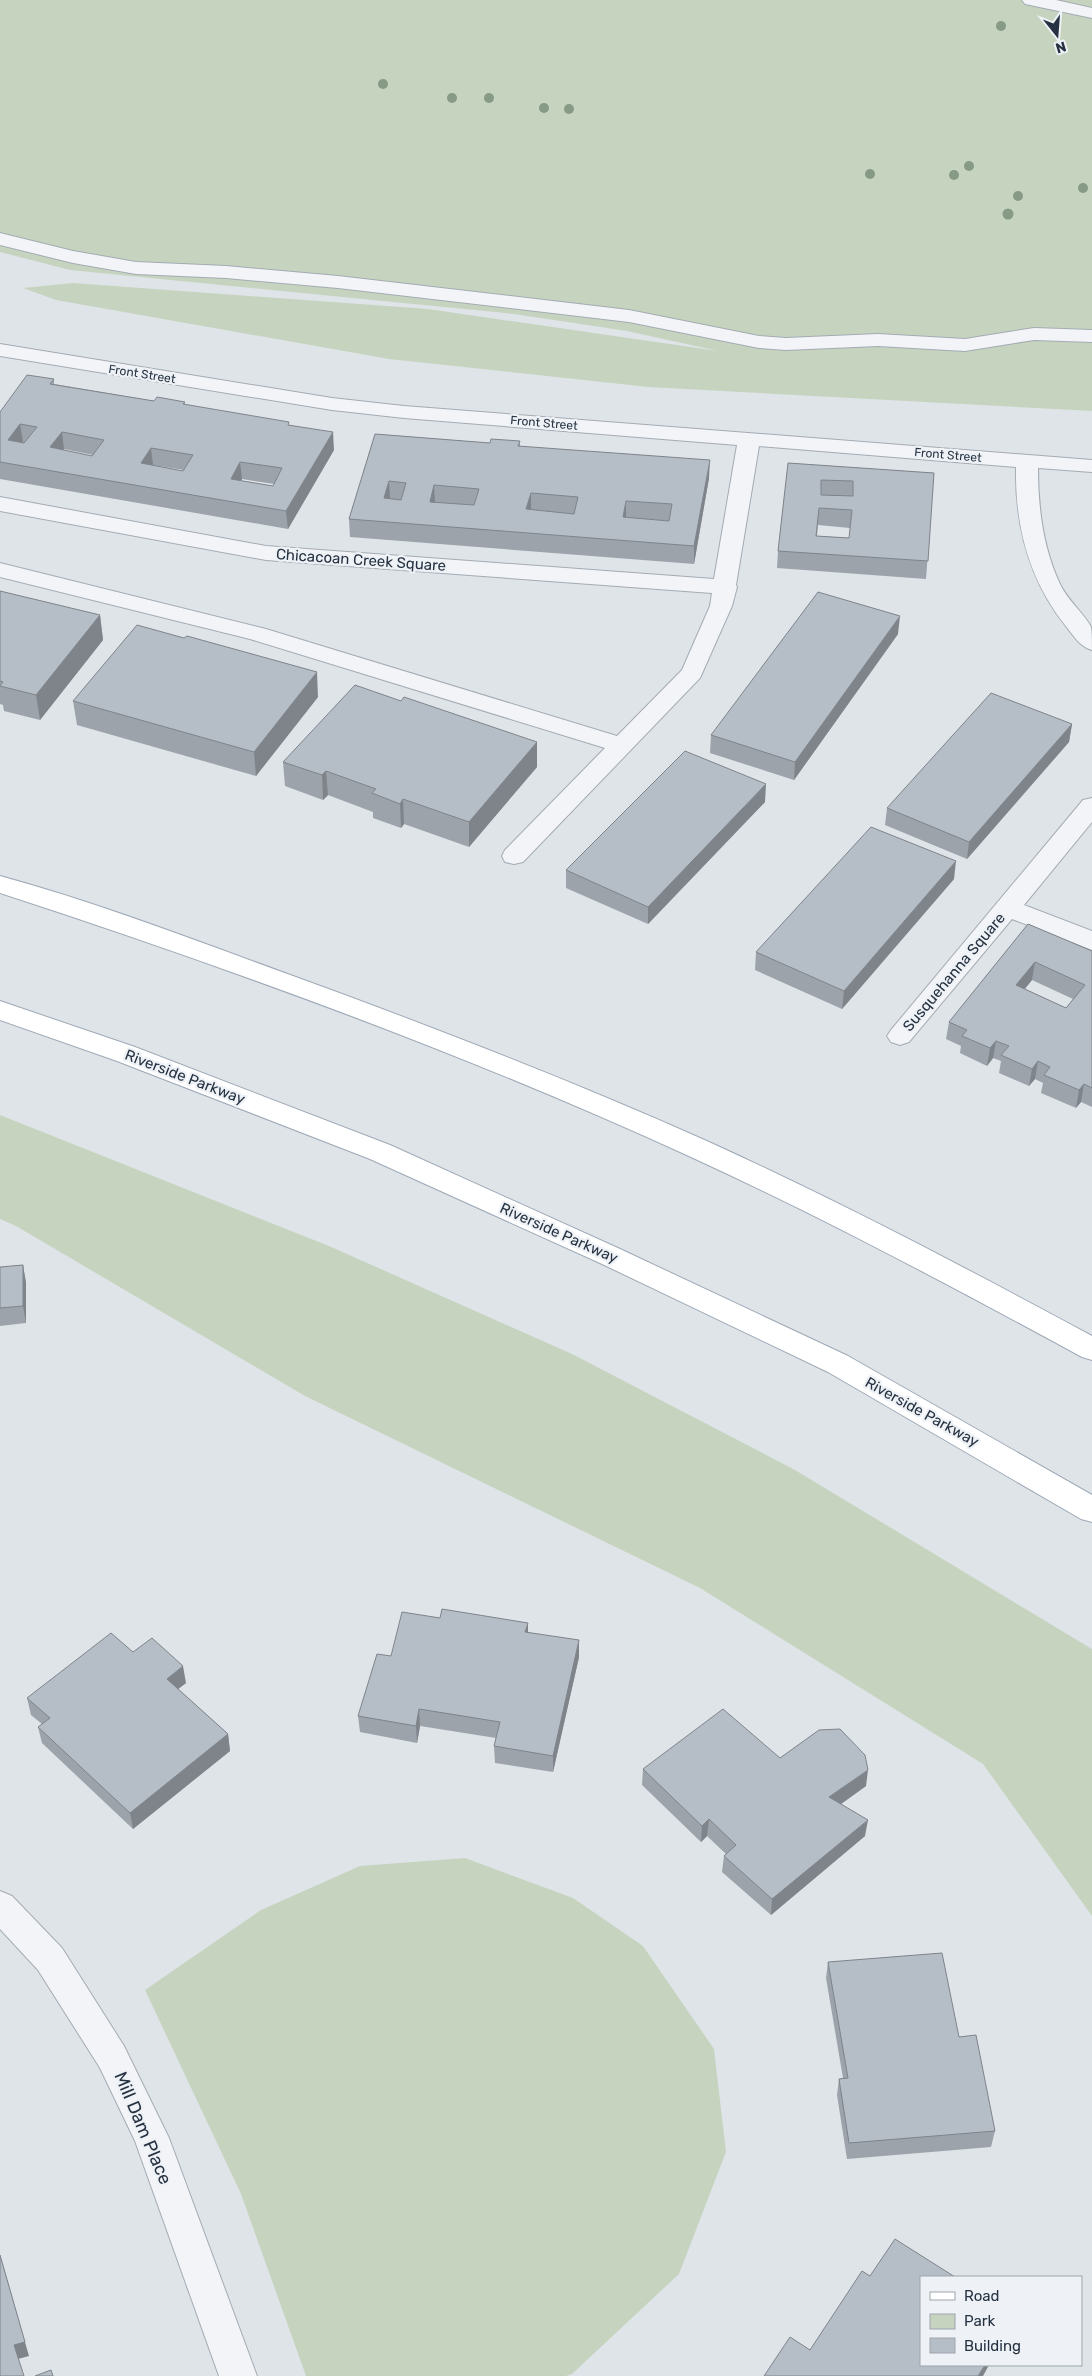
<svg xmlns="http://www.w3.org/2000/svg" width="1092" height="2376" font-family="Rubik,sans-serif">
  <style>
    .green { fill: #c6d4bf }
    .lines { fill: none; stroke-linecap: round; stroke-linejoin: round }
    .minor-casing { stroke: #a4abb3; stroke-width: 2 }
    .major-casing { stroke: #9da9b6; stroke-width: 2 }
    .minor { fill: #f2f4f7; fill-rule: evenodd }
    .major { fill: #fff; fill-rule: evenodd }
    .tree { fill: #869a85 }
    .wall { fill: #9ca3aa; fill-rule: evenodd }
    .shaded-wall { fill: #7f848b }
    .building { fill: #b5bdc6; stroke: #7f848b; fill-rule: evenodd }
    .labels { text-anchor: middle; stroke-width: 4.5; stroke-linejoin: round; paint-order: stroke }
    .far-street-label { font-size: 12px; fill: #263241; stroke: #eef2f6 }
    .street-label { font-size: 15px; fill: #263241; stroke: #eef2f6 }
    .near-street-label { font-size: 18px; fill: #263241; stroke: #eef2f6 }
  </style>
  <rect width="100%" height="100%" fill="#dfe4e9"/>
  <path class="green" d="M0 0H1092V411L648 387 389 359 56 300 23 288 73 283 428 309 718 351 627 331 514 314 70 270 0 252Z
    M0 1115 329 1246 572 1354 795 1470 1092 1649V1916L983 1764 700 1588 305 1396 16 1226 0 1219Z
    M465 1858 573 1898 643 1946 714 2049 726 2152 679 2274 572 2374 566 2376H306L241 2194 145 1990 261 1910 360 1866Z"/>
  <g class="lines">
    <g class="minor-casing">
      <path id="minor" d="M1022 0H1056L1092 8V18L1025 4Z
        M0 233 73 251 136 262 226 266 338 276 629 310 759 336 786 338 878 334 965 339 1034 328 1092 330V342L1034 340 965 351 878 346 786 350 759 348 629 322 338 288 226 278 136 274 73 263 0 245Z
        M0 344 332 398 404 406 1092 460V472L1038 468C1038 508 1043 548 1060 584 1068 601 1084 613 1091 627 1092 633 1092 644 1092 650 1080 647 1073 635 1065 625 1028 578 1015 525 1016 467L759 446 736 585 737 587 732 606 700 678 523 862 514 864 505 862 502 856 505 850 605 748 250 639 0 577V563L266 629 617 736 682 670 710 606 712 593 266 560 0 511V497L266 546 714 579 737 445 404 418 332 410 0 356Z
        M1092 798V822L1024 905 1092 931V950L1012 919 909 1042 900 1045 891 1042 887 1036 891 1030 1083 800Z
        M0 1891 12 1896 62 1948 124 2046 169 2138 257 2376H219L135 2141 100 2068 38 1970 0 1929Z"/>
    </g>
    <g class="major-casing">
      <path id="major" d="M0 876C99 903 197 941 293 976 433 1027 573 1081 709 1142 839 1201 966 1268 1092 1336V1360L1082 1357C953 1287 824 1218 691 1157 469 1055 233 969 0 893Z
        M0 1001 135 1047 390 1145 620 1249 848 1356 1092 1495V1522L1081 1519 828 1372 600 1263 370 1159 117 1061 0 1020Z"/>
    </g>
    <use href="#minor" class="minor"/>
    <use href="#major" class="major"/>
  </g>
  <g class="tree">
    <circle cx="1001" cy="26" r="5"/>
    <circle cx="383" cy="84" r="5"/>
    <circle cx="452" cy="98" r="5"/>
    <circle cx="489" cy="98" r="5"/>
    <circle cx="544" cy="108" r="5"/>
    <circle cx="569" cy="109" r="5"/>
    <circle cx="969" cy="166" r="5"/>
    <circle cx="870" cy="174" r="5"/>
    <circle cx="954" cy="175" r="5"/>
    <circle cx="1083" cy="188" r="5"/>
    <circle cx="1018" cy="196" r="5"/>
    <circle cx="1008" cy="214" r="5.5"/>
  </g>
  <path class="wall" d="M54 379V384L154 401 185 402V405L290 425 334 450 288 529 0 479V412ZM64 449 93 455 92 456 63 450ZM153 465 184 470 183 471ZM242 479 274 484 273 486 241 481Z
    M375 434 490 443 520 441V446L709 478 694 564 350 537 349 519Z
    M788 463 934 473 926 579 777 568 778 551ZM818 525 850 528 849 538 817 536Z
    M0 591 100 615 103 640 40 720 4 711 3 705 0 704Z
    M898 634 794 780 710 753 711 735Z
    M318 697 256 776 77 725 73 701Z
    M1072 724 1069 742 967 859 885 825 887 808Z
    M283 762 537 767 469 847 404 824 401 828 373 818V812L328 795 323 800 285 786Z
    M765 802 648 924 566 888V870Z
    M954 879 842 1009 755 970 756 952Z
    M1028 924 1092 951V1107L1081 1102 1076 1108 1041 1093 1043 1083 1035 1079 1029 1086 999 1073 1001 1061 993 1058 987 1066 960 1053 961 1046 946 1039 949 1022ZM1032 980 1073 999 1066 1008 1025 989Z
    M23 1265 26 1283V1323L0 1326V1267Z
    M440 1618 528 1623V1633L579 1657 553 1772 495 1763 494 1746 496 1738 420 1726 417 1743 360 1732 358 1716 391 1656Z
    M133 1652 186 1683 178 1689 228 1734 230 1751 133 1829 42 1743 38 1727 42 1724 31 1715 27 1698Z
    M780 1758 866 1786 841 1804 865 1836 771 1915 722 1872 724 1856 726 1854 707 1836 701 1842 642 1785 643 1769Z
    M828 1962 959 2037 995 2131 991 2147 847 2159 837 2095 839 2079 843 2078 826 1978Z"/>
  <path class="shaded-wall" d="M20 424 23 441 10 457 8 440Z
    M62 432 64 449 52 464 50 447Z
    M333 432 334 450 288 529 286 511Z
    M151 448 153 465 143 481 141 463Z
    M710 460 709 478 694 564V546Z
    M240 462 242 479 232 496 231 479Z
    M389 481 390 499 384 498Z
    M434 485 435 503 430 502Z
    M531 493V510L526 509Z
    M626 501V518L623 517Z
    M100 615 103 640 40 720 36 695Z
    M900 616 898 634 794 780 795 762Z
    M317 672 318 697 256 776 254 752Z
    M1072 724 1069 742 967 859 969 842Z
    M537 742V767L469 847V822Z
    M326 771 328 795 323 800 322 775Z
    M766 784 765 802 648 924V907Z
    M403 799 404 824 401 828 400 804Z
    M956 861 954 879 842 1009 844 991Z
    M1035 962 1032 980 1013 1003 1016 985Z
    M996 1041 993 1058 987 1066 990 1048Z
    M1038 1061 1035 1079 1029 1086 1032 1069Z
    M1084 1084 1081 1102 1076 1108 1079 1090Z
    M23 1265 26 1283V1323L23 1306Z
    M528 1623V1640L525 1632Z
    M579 1640V1657L553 1772V1756Z
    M183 1666 186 1683 169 1696 167 1679Z
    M419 1709 420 1726 417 1743 416 1726Z
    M228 1734 230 1751 133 1829 130 1813Z
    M868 1770 866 1786 827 1814 829 1797Z
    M709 1819 707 1836 701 1842 702 1826Z
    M868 1820 865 1836 771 1915 772 1899Z
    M0 2255 29 2356 18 2359 14 2345Z
    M985 2365H989L983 2376H978Z"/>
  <path class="building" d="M27 375 54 379 50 384 154 401 157 397 185 402 183 404 289 422 288 425 333 432 286 511 0 462V412ZM20 424 37 427 24 443 8 440ZM62 432 104 440 92 456 50 447ZM151 448 193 455 183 471 141 463ZM240 462 282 468 273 486 231 479Z
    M375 434 490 443 491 439 520 441 518 446 710 460 694 546 349 519ZM389 481 406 483 401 500 384 498ZM434 485 479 489 474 505 430 502ZM531 493 578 497 574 514 526 509ZM626 501 672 504 669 521 623 517Z
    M788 463 934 473 928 561 778 551ZM821 480 853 481V496L821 495ZM819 508 852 510 849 538 816 536Z
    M0 591 100 615 36 695 0 686 3 682 0 681Z
    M818 592 900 616 795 762 711 735Z
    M137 625 184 638 187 636 317 672 254 752 73 701Z
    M355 685 401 701 404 697 537 742 469 822 403 799 400 804 372 793 376 789 326 771 322 775 283 762Z
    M991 693 1072 724 969 842 887 808Z
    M685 751 766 784 648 907 566 870Z
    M871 827 956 861 844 991 756 952Z
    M1028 924 1092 951V1088L1084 1084 1079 1090 1044 1075 1050 1067 1038 1061 1032 1069 1001 1055 1009 1046 996 1041 990 1048 962 1036 967 1030 949 1022ZM1035 962 1085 985 1066 1008 1016 985Z
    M23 1265V1306L0 1308V1267Z
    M442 1609 528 1623 525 1632 579 1640 553 1756 494 1746 500 1722 419 1709 416 1726 358 1716 377 1654 391 1656 402 1612 440 1618Z
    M111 1633 133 1652 152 1638 183 1666 167 1679 228 1734 130 1813 38 1727 50 1718 27 1698Z
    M723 1709 780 1758 819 1730 840 1729 865 1755 868 1770 829 1797 868 1820 772 1899 724 1856 736 1845 709 1819 702 1826 643 1769Z
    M942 1953 959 2037 976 2035 995 2131 849 2143 839 2079 848 2078 828 1962Z
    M895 2239 955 2277H921V2365H985L978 2376H764L790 2337 810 2350 862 2271 870 2276Z
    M0 2255 25 2342 14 2345 24 2376H0Z
    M51 2370 53 2376H35Z"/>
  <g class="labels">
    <g class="far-street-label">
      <text transform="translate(142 374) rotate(9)" y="4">Front Street</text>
      <text transform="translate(544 423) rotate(5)" y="4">Front Street</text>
      <text transform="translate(948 455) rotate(5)" y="4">Front Street</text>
    </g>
    <g class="street-label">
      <text transform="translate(361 560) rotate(4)" y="5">Chicacoan Creek Square</text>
      <text transform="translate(954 972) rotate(-50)" y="5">Susquehanna Square</text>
      <text transform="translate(185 1077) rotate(21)" y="5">Riverside Parkway</text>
      <text transform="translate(559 1233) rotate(24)" y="5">Riverside Parkway</text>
      <text transform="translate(922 1412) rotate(29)" y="5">Riverside Parkway</text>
    </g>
    <g class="near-street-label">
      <text transform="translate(143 2128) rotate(67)" y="6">Mill Dam Place</text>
    </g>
  </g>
  <rect x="920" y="2276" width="162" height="90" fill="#eef2f6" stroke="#9ea5ae"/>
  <rect x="930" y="2292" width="25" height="8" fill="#ffffff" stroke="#9ea5ae"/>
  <text x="964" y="2301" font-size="15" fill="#263241">Road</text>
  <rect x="930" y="2314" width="25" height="15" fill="#c6d4bf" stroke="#9ea5ae"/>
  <text x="964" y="2326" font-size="15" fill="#263241">Park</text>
  <rect x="930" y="2338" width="25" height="15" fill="#b5bdc6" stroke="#9ea5ae"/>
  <text x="964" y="2351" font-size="15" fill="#263241">Building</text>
  <g transform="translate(1057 35) rotate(163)" stroke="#eef2f6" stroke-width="4" paint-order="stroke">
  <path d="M0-4L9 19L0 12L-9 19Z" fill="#263241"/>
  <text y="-8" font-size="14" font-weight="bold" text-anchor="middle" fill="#263241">N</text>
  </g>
</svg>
